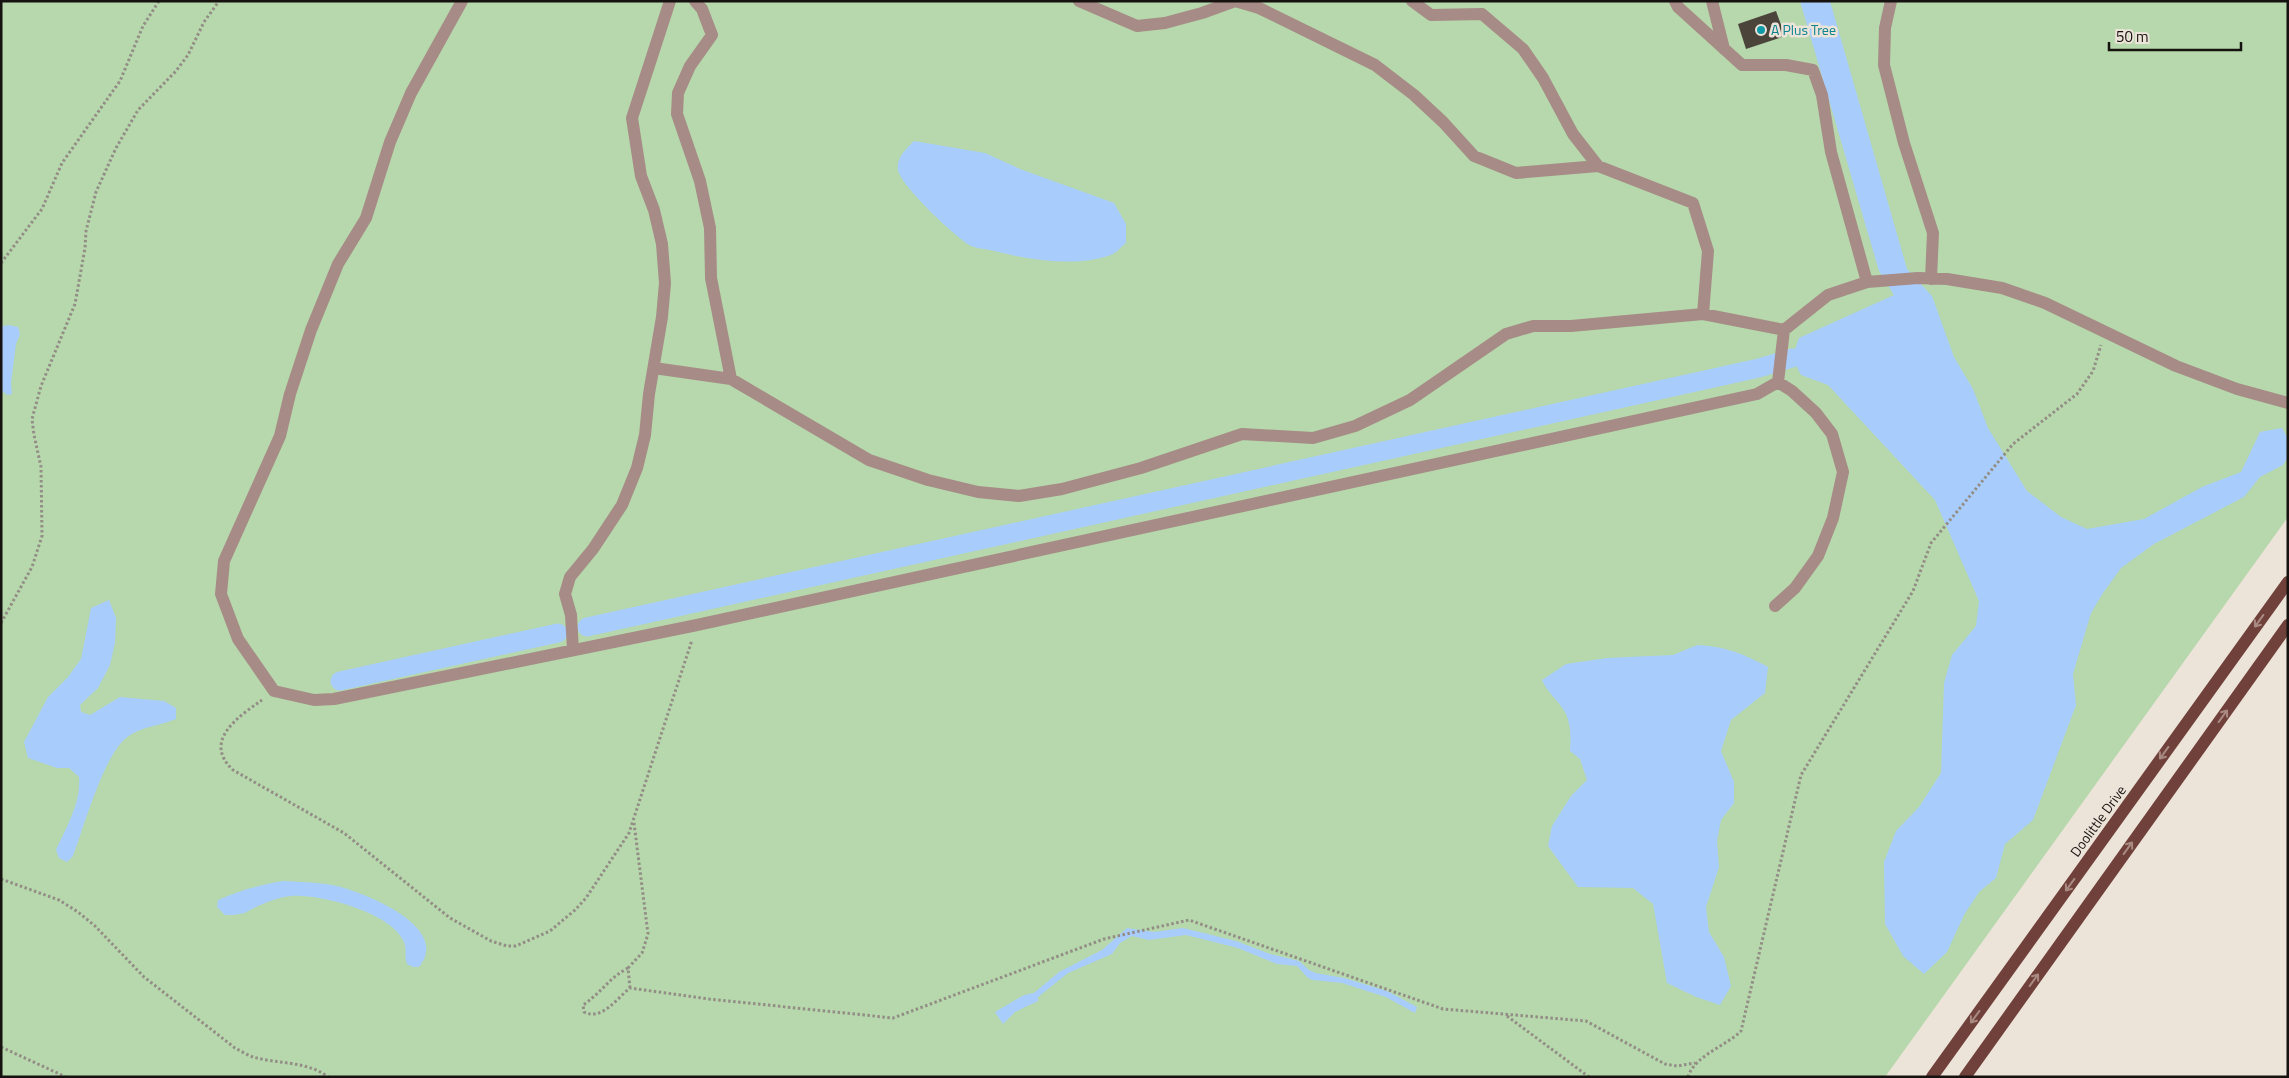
<svg xmlns="http://www.w3.org/2000/svg" width="2289" height="1078" font-family="'Titillium Web',sans-serif">
  <style>
    .green { fill: #b6d8ac }
    .water { fill: #a8cdfd }
    .lines { fill: none; stroke-linecap: round; stroke-linejoin: round }
    .canal { stroke: #a8cdfd; stroke-width: 19 }
    .building { fill: #4b443b }
    .path { stroke: #938d86; stroke-width: 3; stroke-dasharray: 2.5 2.5; stroke-linecap: butt }
    .minor { stroke: #a78b86; stroke-width: 12 }
    .major { stroke: #70413a; stroke-width: 12 }
    .oneway { stroke: #a88a82 }
    .culture-dot { fill: #0f9aa8; stroke: #ece3d9; stroke-width: 2 }
    .labels { text-anchor: middle; stroke-width: 5; stroke-linejoin: round; paint-order: stroke }
    .culture-label { font-size: 14px; fill: #0d838f; stroke: #ece3d9; text-anchor: start }
    .street-label { font-size: 14px; fill: #15120f; stroke: #ece3d9 }
  </style>
  <rect width="100%" height="100%" fill="#ece3d9"/>
  <path class="green" d="M1 1H2288V517L1885 1077H1Z"/>
  <path class="water" d="M1800 1H1830L1907 269 1932 296 1954 357 1973 389 1988 428 2027 491 2061 517 2087 529 2144 519 2202 487 2241 472 2260 432 2282 428 2288 439V457L2283 465 2260 477 2244 497 2154 544 2121 568 2103 593 2091 613 2073 674 2076 705 2033 820 2005 844 1996 878 1979 892 1964 915 1947 952 1924 974 1903 956 1885 924 1884 862 1896 831 1919 807 1941 773 1944 683 1952 655 1976 626 1979 601 1935 500 1828 385 1801 375 1792 358 1799 338 1894 295 1879 271Z
    M914 141 985 153 1020 169 1114 203 1126 224V243C1121 247 1116 253 1111 255 1075 268 1025 259 990 250 984 249 976 248 971 246 956 238 900 185 898 170 896 158 906 149 914 141Z
    M9 325 18 327 20 334 16 344 11 383 12 394 7 395 1 390V329L3 326Z
    M109 600 116 618 115 643 110 665 98 688 80 705 81 712 90 715 120 697 164 701 176 708V719C160 726 141 726 126 738 103 757 84 827 73 856L67 862 59 858 56 850C67 826 81 803 79 777L69 768H57L28 758 24 742 48 697 68 677 81 659 91 608Z
    M1697 645C1724 646 1744 654 1768 667L1765 693 1731 720 1721 751 1734 782V803L1721 820 1717 841 1719 867 1706 907 1709 932 1724 957 1731 986 1720 1005 1696 997 1667 983 1653 904 1633 888 1578 887 1548 846 1552 826 1571 796 1587 780 1580 759 1570 751C1571 738 1571 720 1563 709 1556 698 1547 692 1542 680L1566 664 1607 658 1673 655Z
    M283 881C301 882 319 882 337 886 365 893 452 927 419 967H413L407 964C404 957 407 948 404 942 391 912 320 894 291 896 279 897 264 903 254 908 249 910 245 914 240 914 235 915 230 915 225 915L217 907 218 900C240 890 260 885 283 881Z
    M1127 928 1154 932 1183 928 1236 941 1270 954 1299 961 1309 970 1316 973 1344 978 1387 991 1417 1007 1415 1013 1386 997 1342 983 1313 980 1308 978 1297 966 1277 964 1238 948 1186 935 1149 940 1132 936 1120 943 1112 954 1068 973 1038 997V1001L1015 1012 1003 1024 995 1012 1024 995 1034 993 1059 972 1102 950Z"/>
  <g class="lines">
    <path class="canal" d="M587 627 1759 368 1792 358
      M340 681 558 633"/>
  </g>
  <path class="building" d="M1776 11 1785 36 1746 49 1738 24Z"/>
  <g class="lines">
    <path class="path" d="M1 263 42 209 62 163 120 81 143 26 159 1
      M1 623 32 567 42 536 41 467 34 435 32 419 41 386 75 304 85 248 86 231 96 192 116 148 138 110 176 71 188 55 204 22 219 1
      M262 700C238 717 202 741 233 770L344 833 450 918 491 941 507 946H516L550 931 575 910 586 898 629 833 692 640
      M1 879 59 900 78 912 95 926 144 977 235 1048C241 1051 247 1055 253 1057 277 1064 308 1061 328 1077
      M628 968 642 953 648 934 634 823
      M630 988 628 968C610 977 600 994 583 1005L584 1012C602 1021 616 999 630 988L709 999 893 1018 1104 939 1189 920 1443 1009 1586 1021 1665 1064 1677 1066 1695 1063
      M1507 1016 1589 1077
      M1 1047 66 1077
      M1688 1077C1694 1056 1726 1046 1741 1031L1801 775 1913 591 1931 543 2013 444 2077 394 2093 371 2101 345"/>
    <path class="minor" d="M462 1 411 93 390 142 366 218 338 264 311 330 290 394 280 436 224 561 221 594 238 639 274 691 314 700 334 699 697 625 1757 394 1778 382
      M1079 1 1137 26 1165 23 1202 13 1235 1 1259 8 1375 65 1414 95 1443 122 1474 156 1516 173 1598 166 1693 203 1708 251 1703 314
      M1412 1 1431 15 1482 14 1523 49 1543 78 1573 134 1598 166
      M1675 1 1678 7 1742 65H1786L1813 70 1822 95 1831 152 1867 282
      M1712 1 1724 49
      M1891 1 1885 28 1884 65 1904 143 1933 233 1931 279
      M654 368 731 379 711 278 710 228 700 181 677 114 678 93 690 66 712 35 702 9 695 1
      M731 379 869 460 928 480 978 492 1019 496 1062 489 1141 468 1242 434 1313 438 1355 426 1410 400 1506 334 1533 326H1571L1703 314 1784 330
      M1778 382 1784 330 1828 295 1867 282 1918 278 1947 279 2002 288 2045 303 2176 366 2237 389 2288 403
      M1775 606 1795 588 1818 556 1833 518 1843 472 1832 434 1816 413 1792 391 1778 382
      M573 650 571 615 565 594 570 577 593 549 622 505 637 468 645 435 649 394 662 317 665 283 662 244 654 210 641 176 632 118 670 1"/>
    <path class="major" d="M1932 1077 2288 582
      M1965 1077 2288 625"/>
  </g>
  <defs><path id="oneway-shaft" d="M-6 0H5M1.5-3L5.5 0L1.5 3" fill="none" stroke-width="1.6" stroke-linecap="round" stroke-linejoin="round" transform="scale(1.25)"/></defs>
  <g class="oneway">
    <use href="#oneway-shaft" transform="translate(2259 621) rotate(126)"/>
    <use href="#oneway-shaft" transform="translate(2223 716) rotate(-54)"/>
    <use href="#oneway-shaft" transform="translate(2164 753) rotate(126)"/>
    <use href="#oneway-shaft" transform="translate(2128 848) rotate(-54)"/>
    <use href="#oneway-shaft" transform="translate(2070 885) rotate(126)"/>
    <use href="#oneway-shaft" transform="translate(2034 980) rotate(-54)"/>
    <use href="#oneway-shaft" transform="translate(1975 1017) rotate(126)"/>
  </g>
  <circle class="culture-dot" cx="1761" cy="30" r="5"/>
  <g class="labels">
    <g class="culture-label">
      <text x="1771" y="35">A Plus Tree</text>
    </g>
    <g class="street-label">
      <text transform="translate(2098 821) rotate(-54)" y="5">Doolittle Drive</text>
    </g>
  </g>
  <rect width="2289" height="1078" fill="none" stroke="#15120f" stroke-width="5"/>
  <path d="M2109 42v8h132v-8" fill="none" stroke="#15120f" stroke-width="2.5"/>
  <text x="2116" y="42" font-size="15" fill="#15120f" stroke="#ece3d9" stroke-width="4" paint-order="stroke">50 m</text>
</svg>
